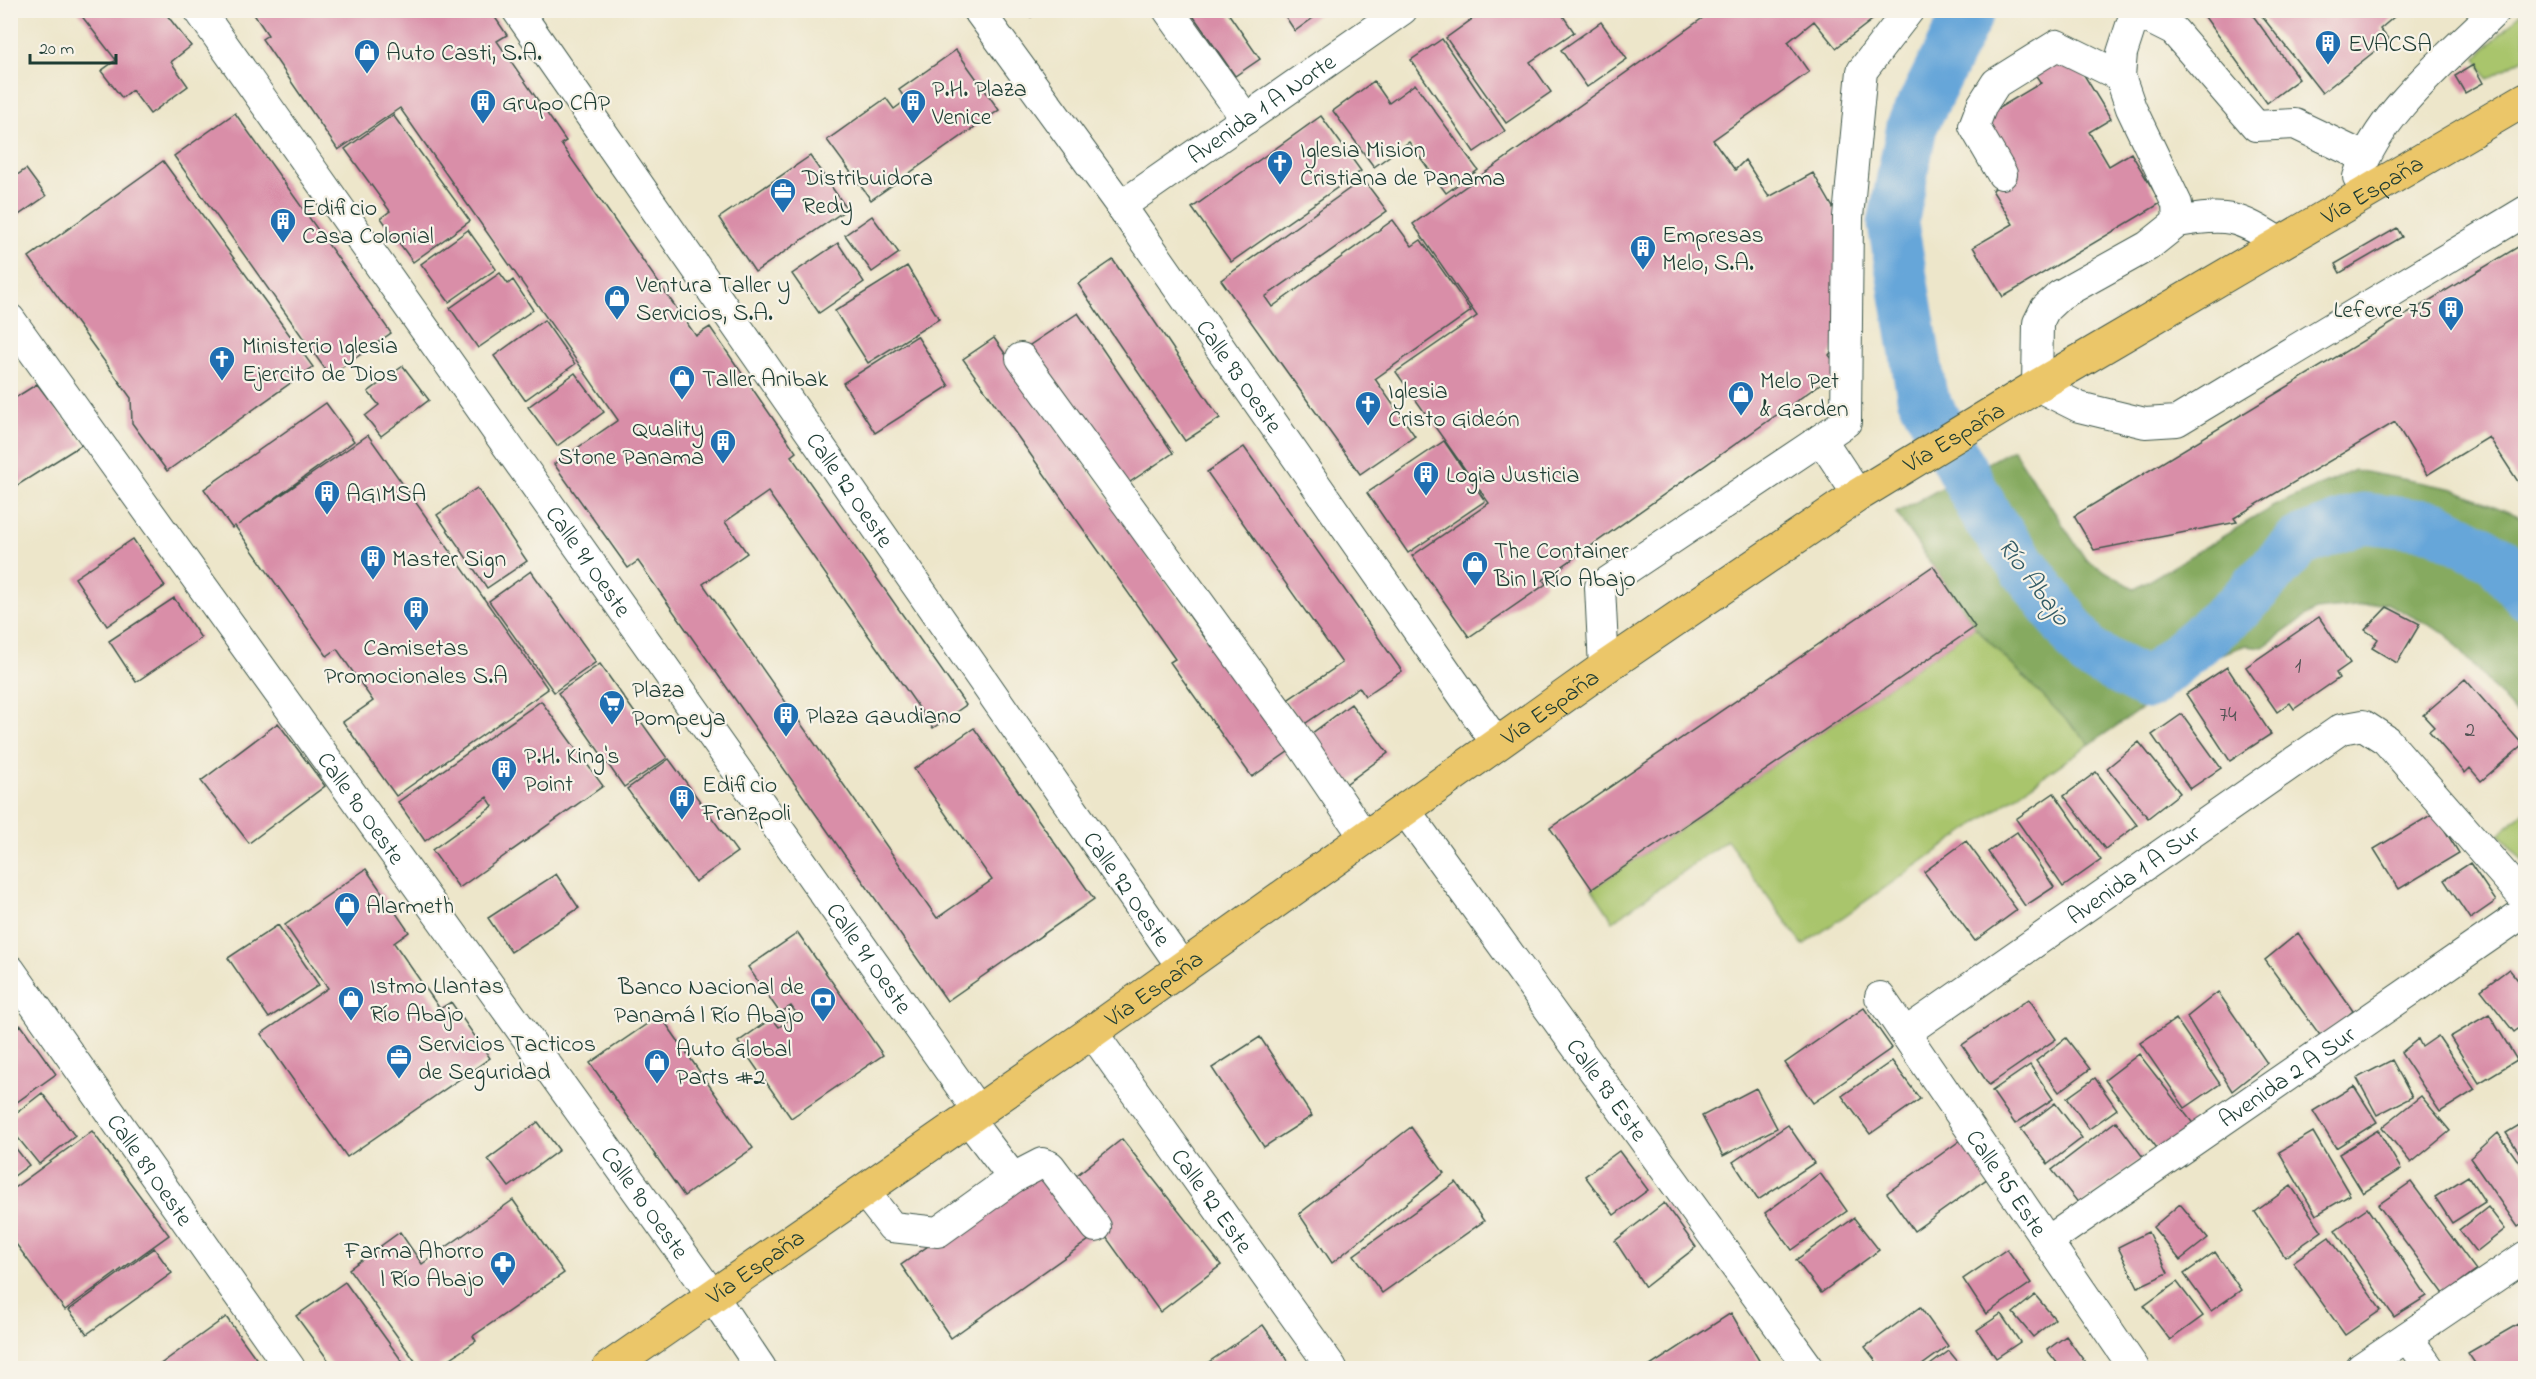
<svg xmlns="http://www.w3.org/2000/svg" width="2536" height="1379" font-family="'Indie Flower',sans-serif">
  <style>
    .green { fill: #a9c56c; stroke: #648150; stroke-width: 1.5 }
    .forest { fill: #86aa60; stroke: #52744a; stroke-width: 1.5 }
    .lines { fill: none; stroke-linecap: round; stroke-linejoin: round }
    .river { stroke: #66a6d9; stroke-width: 51 }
    .building { fill: #d98ea8 }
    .minor-casing { stroke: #3e564a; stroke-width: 32 }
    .major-casing { stroke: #3e564a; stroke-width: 35 }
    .path { stroke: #3e564a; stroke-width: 4; stroke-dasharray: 1.5 4.5; stroke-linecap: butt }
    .minor { stroke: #fff; stroke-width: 30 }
    .major { stroke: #ebc669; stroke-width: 33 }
    .labels { text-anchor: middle; stroke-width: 4.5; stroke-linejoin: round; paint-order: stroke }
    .number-label { font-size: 21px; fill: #4e5151 }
    .poi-label { font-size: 24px; fill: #1f3d34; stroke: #f7f3e8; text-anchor: start }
    .street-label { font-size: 24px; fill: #1f3d34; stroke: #f7f3e8 }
    .water-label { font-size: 26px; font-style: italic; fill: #345c66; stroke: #f7f3e8 }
  </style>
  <rect width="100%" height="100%" fill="#f7f3e8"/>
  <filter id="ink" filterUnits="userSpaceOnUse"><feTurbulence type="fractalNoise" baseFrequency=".0167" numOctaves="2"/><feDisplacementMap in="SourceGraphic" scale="12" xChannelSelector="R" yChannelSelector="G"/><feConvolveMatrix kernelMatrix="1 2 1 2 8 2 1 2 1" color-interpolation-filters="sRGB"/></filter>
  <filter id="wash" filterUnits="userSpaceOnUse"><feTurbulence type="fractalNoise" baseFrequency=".008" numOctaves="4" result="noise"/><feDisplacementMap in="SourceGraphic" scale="24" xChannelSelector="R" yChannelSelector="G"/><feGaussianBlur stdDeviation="1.35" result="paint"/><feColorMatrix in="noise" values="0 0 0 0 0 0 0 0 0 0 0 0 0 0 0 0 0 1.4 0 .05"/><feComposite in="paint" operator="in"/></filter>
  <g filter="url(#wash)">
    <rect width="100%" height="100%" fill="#ede6ca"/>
    <path class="green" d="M2523 11H2526L2525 58 2488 79 2476 58Z
      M1975 627 2090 744 1803 945 1727 840 1613 921 1592 889Z
      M2525 811V864L2499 834Z"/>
    <path class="forest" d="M2013 449 2086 560 2135 589 2274 506 2355 470 2454 489 2525 519V724L2446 634 2386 603 2315 610 2263 647 2246 645 2221 654 2090 744 1975 627 1896 513Z"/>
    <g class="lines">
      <path class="river" d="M1970 10 1912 126 1893 224 1922 396 1989 520 2089 654 2147 684 2238 607 2299 542 2363 518 2435 526 2497 559 2526 594"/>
    </g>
    <g id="blocks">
      <path class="building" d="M77 10H163L191 46 171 62 188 86 150 114 132 90 122 98 101 71 116 60Z
        M251 10H490L507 35 497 41 566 141 561 144 696 336 710 327 796 452 791 456 966 705 933 728 768 492 725 522 747 553 703 584 937 918 992 880 914 769 974 728 1094 899 947 1001 638 561 628 568 554 464 618 420 400 108 338 150 262 39 268 35Z
        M1027 10H1040L1031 17Z
        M1189 10H1226L1260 59 1235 76Z
        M1281 10H1324L1295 31Z
        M1485 10H1559L1574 32 1530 62 1551 92 1506 123 1446 38Z
        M1714 10H1885L1836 48 1814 21 1788 42 1809 72 1713 140 1735 170 1745 160 1769 197 1813 173 1843 225 1838 343 1829 355 1844 375 1830 384 1826 380 1543 580 1546 584 1469 637 1412 556 1489 503 1396 372 1477 316 1413 224Z
        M2200 10H2249L2299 79 2267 103Z
        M2257 10H2402L2380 29 2389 40 2322 93Z
        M1601 22 1627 59 1587 87 1561 50Z
        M1442 39 1505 131 1474 152 1411 60Z
        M956 50 999 110 871 200 827 140 886 98 894 109 906 100 899 90Z
        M2056 51 2081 70 2111 119 2089 132 2109 166 2131 153 2161 203 2003 297 1973 247 2013 224 1992 190 2017 176 1982 118 2041 83 2030 67Z
        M2473 65 2483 83 2465 93 2455 76Z
        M1374 81 1389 103 1415 84 1478 170 1446 193 1409 142 1374 167 1333 111Z
        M235 113 391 333 330 376 174 156Z
        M393 115 470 221 413 262 381 218 390 211 345 149Z
        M1321 116 1361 171 1231 262 1192 208Z
        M810 156 847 209 755 272 719 218Z
        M163 161 313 367 167 471 132 423 131 398 29 257Z
        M26 169 46 196 10 221V180Z
        M1363 179 1387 211 1265 297 1272 307 1393 220 1412 246 1421 240 1471 311 1375 379 1415 436 1360 474 1221 280Z
        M872 216 899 253 872 272 845 235Z
        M2397 228 2402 237 2340 273 2335 264Z
        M468 230 496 269 449 302 421 264Z
        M2526 242V494L2489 437 2427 475 2395 422 2234 518 2237 522 2094 550 2074 516Z
        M838 243 864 282 819 313 792 274Z
        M1113 260 1220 418 1185 441 1078 284Z
        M907 266 939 319 868 363 835 311Z
        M500 273 508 284 513 280 533 310 478 348 450 308Z
        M1078 313 1173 453 1121 488 1024 349Z
        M544 320 575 364 525 400 494 356Z
        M917 336 949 386 875 433 843 383Z
        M994 338 1205 638 1210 634 1292 749 1252 777 1170 662 1175 659 963 359Z
        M403 366 429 400 381 436 365 416 379 405 368 392Z
        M575 373 604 412 557 446 528 407Z
        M37 384 83 444 10 490V401Z
        M326 403 354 441 238 525 368 435 548 689 396 796 343 722 373 701 337 649 327 656 235 526 232 528 204 489Z
        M1444 441 1485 501 1408 553 1367 493Z
        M1244 447 1402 671 1365 696 1359 687 1303 725 1286 701 1342 663 1207 472Z
        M477 488 527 561 487 588 437 515Z
        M133 539 165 586 107 626 75 578Z
        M1933 566 1975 627 1592 889 1550 828Z
        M531 571 596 662 554 692 489 601Z
        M174 598 201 638 136 682 109 641Z
        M2387 607 2420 624 2397 663 2372 648 2378 639 2365 630Z
        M2319 617 2350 663 2336 673 2339 678 2294 709 2290 703 2277 712 2246 667Z
        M600 664 667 758 624 787 558 693Z
        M2227 667 2271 734 2230 761 2186 694Z
        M2465 679 2523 745 2481 781 2470 768 2465 773 2429 731 2434 727 2423 715Z
        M541 701 603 786 459 888 432 850 493 806 487 797 425 841 398 802Z
        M1351 704 1388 753 1343 786 1307 737Z
        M2182 714 2221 768 2190 789 2152 735Z
        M278 723 325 786 249 843 201 781Z
        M2139 742 2180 793 2148 818 2107 768Z
        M669 759 737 852 695 882 627 789Z
        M2096 772 2137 825 2105 849 2064 796Z
        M2054 793 2101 860 2063 887 2016 819Z
        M2434 813 2459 853 2399 889 2374 849Z
        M2017 832 2054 887 2025 906 1988 852Z
        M1966 841 2017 910 1975 941 1924 872Z
        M2470 863 2496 901 2470 919 2444 880Z
        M366 869 409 932 394 943 440 1009 451 1002 490 1058 347 1157 261 1034 328 988 285 925Z
        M556 874 579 908 511 952 488 918Z
        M278 925 319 985 269 1018 228 958Z
        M798 933 883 1055 791 1118 738 1042 772 1018 779 1027 797 1014 791 1006 780 1013 748 967Z
        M2298 933 2353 1011 2322 1038 2265 960Z
        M2509 969 2526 990V1023L2514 1032 2481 990Z
        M2218 992 2267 1063 2232 1091 2187 1017Z
        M2029 999 2056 1039 1989 1085 1962 1045Z
        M1864 1008 1892 1048 1813 1103 1785 1063Z
        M2489 1014 2517 1060 2479 1083 2450 1037Z
        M660 1015 753 1148 684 1196 590 1063Z
        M2176 1019 2220 1084 2185 1108 2140 1043Z
        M21 1025 56 1074 10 1107V1032Z
        M2438 1036 2475 1090 2440 1112 2401 1053 2418 1039 2422 1047Z
        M1260 1037 1312 1116 1264 1147 1212 1068Z
        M2066 1038 2090 1069 2059 1092 2036 1061Z
        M2139 1054 2195 1126 2160 1152 2105 1080Z
        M2392 1060 2412 1097 2377 1115 2357 1078Z
        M1892 1061 1920 1099 1870 1134 1842 1096Z
        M2030 1065 2053 1099 2015 1124 1992 1091Z
        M2095 1078 2117 1109 2089 1129 2067 1098Z
        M2354 1086 2377 1122 2336 1148 2313 1111Z
        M1756 1088 1777 1128 1723 1156 1702 1116Z
        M42 1093 75 1136 39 1164 10 1128V1118Z
        M2421 1096 2450 1131 2411 1163 2382 1127Z
        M2055 1103 2082 1138 2048 1164 2021 1129Z
        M2116 1121 2143 1157 2080 1205 2052 1170Z
        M2526 1121V1163L2506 1133Z
        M538 1122 559 1150 509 1187 488 1159Z
        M1788 1125 1814 1163 1758 1200 1733 1162Z
        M1411 1127 1444 1173 1332 1263 1299 1214Z
        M2378 1130 2401 1169 2363 1193 2339 1154Z
        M92 1131 169 1235 65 1310 10 1236V1191Z
        M2313 1132 2350 1195 2316 1215 2279 1152Z
        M2498 1133 2526 1172V1221L2518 1227 2470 1158Z
        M1122 1139 1221 1265 1160 1312 1067 1183Z
        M1961 1140 1988 1178 1914 1231 1887 1193Z
        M10 1141 29 1165 10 1179Z
        M1619 1151 1648 1190 1614 1215 1585 1176Z
        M1043 1166 1096 1235 951 1338 901 1265Z
        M1820 1173 1847 1211 1792 1250 1765 1213Z
        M2468 1176 2485 1202 2452 1223 2435 1197Z
        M1456 1182 1484 1221 1382 1293 1354 1255Z
        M2411 1182 2476 1270 2444 1294 2378 1205Z
        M2291 1186 2322 1231 2285 1257 2255 1212Z
        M513 1200 564 1273 473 1336 476 1341 436 1368H420L349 1269 400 1232 422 1264Z
        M1664 1203 1696 1247 1645 1287 1615 1241Z
        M2180 1204 2208 1238 2180 1260 2153 1227Z
        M2488 1207 2505 1229 2476 1252 2459 1230Z
        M2367 1208 2427 1296 2394 1317 2335 1230Z
        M1854 1218 1879 1250 1821 1293 1796 1260Z
        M2148 1232 2168 1273 2138 1287 2118 1247Z
        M2329 1237 2381 1310 2345 1335 2293 1262Z
        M154 1248 172 1273 87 1334 69 1310Z
        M2007 1249 2031 1283 1986 1314 1963 1279Z
        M2215 1252 2241 1290 2211 1311 2184 1274Z
        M345 1282 407 1368H334L296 1316Z
        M2177 1282 2203 1316 2170 1340 2144 1306Z
        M2035 1295 2055 1319 2033 1337 2013 1313Z
        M1920 1307 1948 1346 1918 1368H1881L1865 1347Z
        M1731 1313 1760 1362 1750 1368H1647Z
        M2001 1314 2020 1342 1996 1358 1977 1330Z
        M226 1317 263 1368H155Z
        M2518 1324 2526 1336V1366L2521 1368H2478L2468 1353Z
        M1263 1325 1293 1368H1200Z
        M2066 1336 2087 1365 2081 1368H2061L2047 1350Z
        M1949 1351 1963 1368H1926Z"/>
    </g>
  </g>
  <g filter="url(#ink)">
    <use href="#blocks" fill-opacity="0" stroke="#3e564a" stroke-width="1.5"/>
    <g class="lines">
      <g class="minor-casing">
        <g id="minor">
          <path id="s1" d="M199 10 978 1111"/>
          <path id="s2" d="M517 10 1182 967"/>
          <path id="s3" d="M978 10 1121 206 1497 744"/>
          <path d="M1168 10 1246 119"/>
          <path d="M2136 10 2122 53 2120 76 2131 108 2177 204 2178 222C2227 213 2238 216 2280 243"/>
          <path d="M2136 12 2174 31 2256 126 2295 124 2364 157"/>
          <path d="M2002 174 1974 126 1982 105 1996 83 2057 45 2120 76"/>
          <path d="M2358 177C2377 114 2450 56 2496 10"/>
          <path id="s4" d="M1121 206 1402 10"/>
          <path d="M2178 222 2148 246 2060 295 2045 309 2038 323 2037 386 2079 407 2145 423 2177 421 2526 211"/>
          <path id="s5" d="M10 319 712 1295 761 1368"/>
          <path d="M1021 358 1293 732 1365 838"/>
          <path d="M1821 439 1846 422 1848 217 1862 71 1909 10"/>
          <path d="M1604 668 1600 587 1821 439 1858 495"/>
          <path id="s6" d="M1405 810 1809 1368"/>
          <path id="s7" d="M10 970 290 1368"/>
          <path id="s8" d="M1880 997 2134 1368"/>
          <path id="s9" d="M1092 1032 1332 1368"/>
          <path id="s10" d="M1905 1033 2341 729 2363 725 2386 740 2526 900"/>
          <path d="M968 1119 1013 1178"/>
          <path d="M864 1191 892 1227 938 1232 1013 1178 1042 1163 1050 1166 1096 1227"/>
          <path id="s11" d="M2048 1241 2526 911"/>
          <path d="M2407 1337 2429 1368"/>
          <path d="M2361 1368 2526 1256"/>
        </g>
      </g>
      <g class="major-casing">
        <g id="major">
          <path id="s12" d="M609 1368 1092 1032 1604 668 1858 495 2037 386 2526 99"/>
        </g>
      </g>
      <path class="path" d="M2526 826 2523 829 2526 843"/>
      <use href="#minor" class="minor"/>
      <use href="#major" class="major"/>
    </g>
  </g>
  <defs>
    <g id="building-pin" transform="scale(1.35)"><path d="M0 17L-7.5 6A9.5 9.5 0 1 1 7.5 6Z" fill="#1f6fb2" stroke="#f7f3e8"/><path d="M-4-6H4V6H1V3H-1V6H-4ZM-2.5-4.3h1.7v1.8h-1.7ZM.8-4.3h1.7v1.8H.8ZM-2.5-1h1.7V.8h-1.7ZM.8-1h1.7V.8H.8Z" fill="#fff"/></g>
    <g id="shop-pin" transform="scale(1.35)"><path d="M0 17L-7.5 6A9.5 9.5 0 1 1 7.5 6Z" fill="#1f6fb2" stroke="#f7f3e8"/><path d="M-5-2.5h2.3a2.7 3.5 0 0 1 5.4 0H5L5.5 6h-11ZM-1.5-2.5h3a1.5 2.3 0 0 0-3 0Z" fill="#fff"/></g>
    <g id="church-pin" transform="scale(1.35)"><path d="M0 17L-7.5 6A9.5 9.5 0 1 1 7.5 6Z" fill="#1f6fb2" stroke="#f7f3e8"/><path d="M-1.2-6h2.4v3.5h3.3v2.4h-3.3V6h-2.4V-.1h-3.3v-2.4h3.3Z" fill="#fff"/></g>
    <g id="office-pin" transform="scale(1.35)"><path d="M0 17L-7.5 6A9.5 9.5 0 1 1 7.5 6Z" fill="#1f6fb2" stroke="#f7f3e8"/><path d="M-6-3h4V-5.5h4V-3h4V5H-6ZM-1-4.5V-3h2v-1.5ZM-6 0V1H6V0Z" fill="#fff"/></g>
    <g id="supermarket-pin" transform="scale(1.35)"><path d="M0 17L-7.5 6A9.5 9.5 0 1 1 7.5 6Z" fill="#1f6fb2" stroke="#f7f3e8"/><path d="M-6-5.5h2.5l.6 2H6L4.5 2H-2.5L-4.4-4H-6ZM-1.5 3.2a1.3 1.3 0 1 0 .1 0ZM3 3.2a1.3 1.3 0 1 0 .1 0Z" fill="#fff"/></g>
    <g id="bank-pin" transform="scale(1.35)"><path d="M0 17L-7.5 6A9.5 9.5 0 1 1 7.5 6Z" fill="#1f6fb2" stroke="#f7f3e8"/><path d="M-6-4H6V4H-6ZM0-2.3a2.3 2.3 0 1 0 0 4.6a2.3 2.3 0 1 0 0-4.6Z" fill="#fff"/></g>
    <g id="pharmacy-pin" transform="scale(1.35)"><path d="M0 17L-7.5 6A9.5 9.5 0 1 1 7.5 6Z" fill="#1f6fb2" stroke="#f7f3e8"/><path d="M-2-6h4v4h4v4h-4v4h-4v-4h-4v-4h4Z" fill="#fff"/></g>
  </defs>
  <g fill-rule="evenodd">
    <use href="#building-pin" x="2328" y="43"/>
    <use href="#shop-pin" x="367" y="52"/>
    <use href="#building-pin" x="483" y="102"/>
    <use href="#building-pin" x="913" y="102"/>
    <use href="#church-pin" x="1280" y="163"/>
    <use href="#office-pin" x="783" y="191"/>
    <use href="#building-pin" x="283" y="221"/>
    <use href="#building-pin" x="1643" y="248"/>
    <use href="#shop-pin" x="617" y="298"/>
    <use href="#building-pin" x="2451" y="309"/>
    <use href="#church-pin" x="222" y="359"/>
    <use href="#shop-pin" x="682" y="378"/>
    <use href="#shop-pin" x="1741" y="394"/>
    <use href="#church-pin" x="1368" y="404"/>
    <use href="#building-pin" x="723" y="442"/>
    <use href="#building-pin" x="1426" y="474"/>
    <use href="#building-pin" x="327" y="493"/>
    <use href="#building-pin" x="373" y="558"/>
    <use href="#shop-pin" x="1475" y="564"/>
    <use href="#building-pin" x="416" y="609"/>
    <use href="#supermarket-pin" x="612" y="703"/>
    <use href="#building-pin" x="786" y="715"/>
    <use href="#building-pin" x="504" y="769"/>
    <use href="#building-pin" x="682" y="798"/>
    <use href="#shop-pin" x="347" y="905"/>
    <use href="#shop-pin" x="351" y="999"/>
    <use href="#bank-pin" x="823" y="1000"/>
    <use href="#office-pin" x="399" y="1057"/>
    <use href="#shop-pin" x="657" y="1062"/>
    <use href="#pharmacy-pin" x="503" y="1264"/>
  </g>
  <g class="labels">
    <g class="number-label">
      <text x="2298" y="672">1</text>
      <text x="2228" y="721">74</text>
      <text x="2470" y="736">2</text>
    </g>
    <g class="poi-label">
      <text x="2348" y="51">EVACSA</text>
      <text x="386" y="60">Auto Casti, S.A.</text>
      <text x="932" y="96">P.H. Plaza<tspan x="932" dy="28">Venice</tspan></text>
      <text x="502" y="110">Grupo CAP</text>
      <text x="1300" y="157">Iglesia Mision<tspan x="1300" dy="28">Cristiana de Panama</tspan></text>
      <text x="802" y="185">Distribuidora<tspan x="802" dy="28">Redy</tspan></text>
      <text x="302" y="215">Edificio<tspan x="302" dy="28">Casa Colonial</tspan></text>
      <text x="1662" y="242">Empresas<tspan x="1662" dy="28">Melo, S.A.</tspan></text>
      <text x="636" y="292">Ventura Taller y<tspan x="636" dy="28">Servicios, S.A.</tspan></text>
      <text x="2432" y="317" text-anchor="end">Lefevre 75</text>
      <text x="242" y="353">Ministerio Iglesia<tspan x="242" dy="28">Ejercito de Dios</tspan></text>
      <text x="702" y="386">Taller Anibak</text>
      <text x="1760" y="388">Melo Pet<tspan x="1760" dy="28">&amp; Garden</tspan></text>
      <text x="1388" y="398">Iglesia<tspan x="1388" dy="28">Cristo Gideón</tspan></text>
      <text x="704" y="436" text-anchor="end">Quality<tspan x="704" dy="28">Stone Panama</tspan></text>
      <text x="1446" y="482">Logia Justicia</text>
      <text x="346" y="501">AGIMSA</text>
      <text x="1494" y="558">The Container<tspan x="1494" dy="28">Bin | Río Abajo</tspan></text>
      <text x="392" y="566">Master Sign</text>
      <text x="416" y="655" text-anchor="middle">Camisetas<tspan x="416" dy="28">Promocionales S.A</tspan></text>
      <text x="632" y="697">Plaza<tspan x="632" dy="28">Pompeya</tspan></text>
      <text x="806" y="723">Plaza Gaudiano</text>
      <text x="524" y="763">P.H. King's<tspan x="524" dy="28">Point</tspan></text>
      <text x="702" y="792">Edificio<tspan x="702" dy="28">Franzpoli</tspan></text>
      <text x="366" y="913">Alarmeth</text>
      <text x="370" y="993">Istmo Llantas<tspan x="370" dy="28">Río Abajo</tspan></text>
      <text x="804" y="994" text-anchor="end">Banco Nacional de<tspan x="804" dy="28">Panamá | Río Abajo</tspan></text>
      <text x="418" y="1051">Servicios Tacticos<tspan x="418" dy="28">de Seguridad</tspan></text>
      <text x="676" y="1056">Auto Global<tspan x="676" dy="28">Parts #2</tspan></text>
      <text x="484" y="1258" text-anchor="end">Farma Ahorro<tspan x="484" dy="28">| Río Abajo</tspan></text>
    </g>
    <g class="street-label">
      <text dy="8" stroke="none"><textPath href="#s4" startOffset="171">Avenida 1 A Norte</textPath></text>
      <text dy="8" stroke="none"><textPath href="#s12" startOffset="2122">Vía España</textPath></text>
      <text dy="8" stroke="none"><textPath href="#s3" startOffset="450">Calle 93 Oeste</textPath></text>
      <text dy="8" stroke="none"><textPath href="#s12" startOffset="1636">Vía España</textPath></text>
      <text dy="8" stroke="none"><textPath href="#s2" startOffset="584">Calle 92 Oeste</textPath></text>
      <text dy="8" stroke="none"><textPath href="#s1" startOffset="675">Calle 91 Oeste</textPath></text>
      <text dy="8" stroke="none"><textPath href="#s12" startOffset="1150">Vía España</textPath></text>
      <text dy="8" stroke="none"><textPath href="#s5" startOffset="602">Calle 90 Oeste</textPath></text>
      <text dy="8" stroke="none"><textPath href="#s10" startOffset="278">Avenida 1 A Sur</textPath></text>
      <text dy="8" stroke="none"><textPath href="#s2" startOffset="1070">Calle 92 Oeste</textPath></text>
      <text dy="8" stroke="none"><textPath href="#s1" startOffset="1161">Calle 91 Oeste</textPath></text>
      <text dy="8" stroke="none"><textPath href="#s12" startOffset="664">Vía España</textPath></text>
      <text dy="8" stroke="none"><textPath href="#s11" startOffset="290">Avenida 2 A Sur</textPath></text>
      <text dy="8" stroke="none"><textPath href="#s6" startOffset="345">Calle 93 Este</textPath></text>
      <text dy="8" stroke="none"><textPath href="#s7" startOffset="244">Calle 89 Oeste</textPath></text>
      <text dy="8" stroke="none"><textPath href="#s8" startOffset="225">Calle 95 Este</textPath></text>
      <text dy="8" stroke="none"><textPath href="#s9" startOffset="207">Calle 92 Este</textPath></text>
      <text dy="8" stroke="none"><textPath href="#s5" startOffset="1088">Calle 90 Oeste</textPath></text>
      <text dy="8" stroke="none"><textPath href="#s12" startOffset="178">Vía España</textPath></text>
    </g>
    <g class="water-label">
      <text transform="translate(2035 581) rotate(53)" y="9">Río Abajo</text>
    </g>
  </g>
  <rect width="2536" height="1379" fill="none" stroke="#f7f3e8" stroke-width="36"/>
  <path d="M30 54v9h86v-9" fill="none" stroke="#1f3d34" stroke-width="3"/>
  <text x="39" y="54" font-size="18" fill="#1f3d34" stroke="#f7f3e8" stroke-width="4.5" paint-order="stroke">20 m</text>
</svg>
